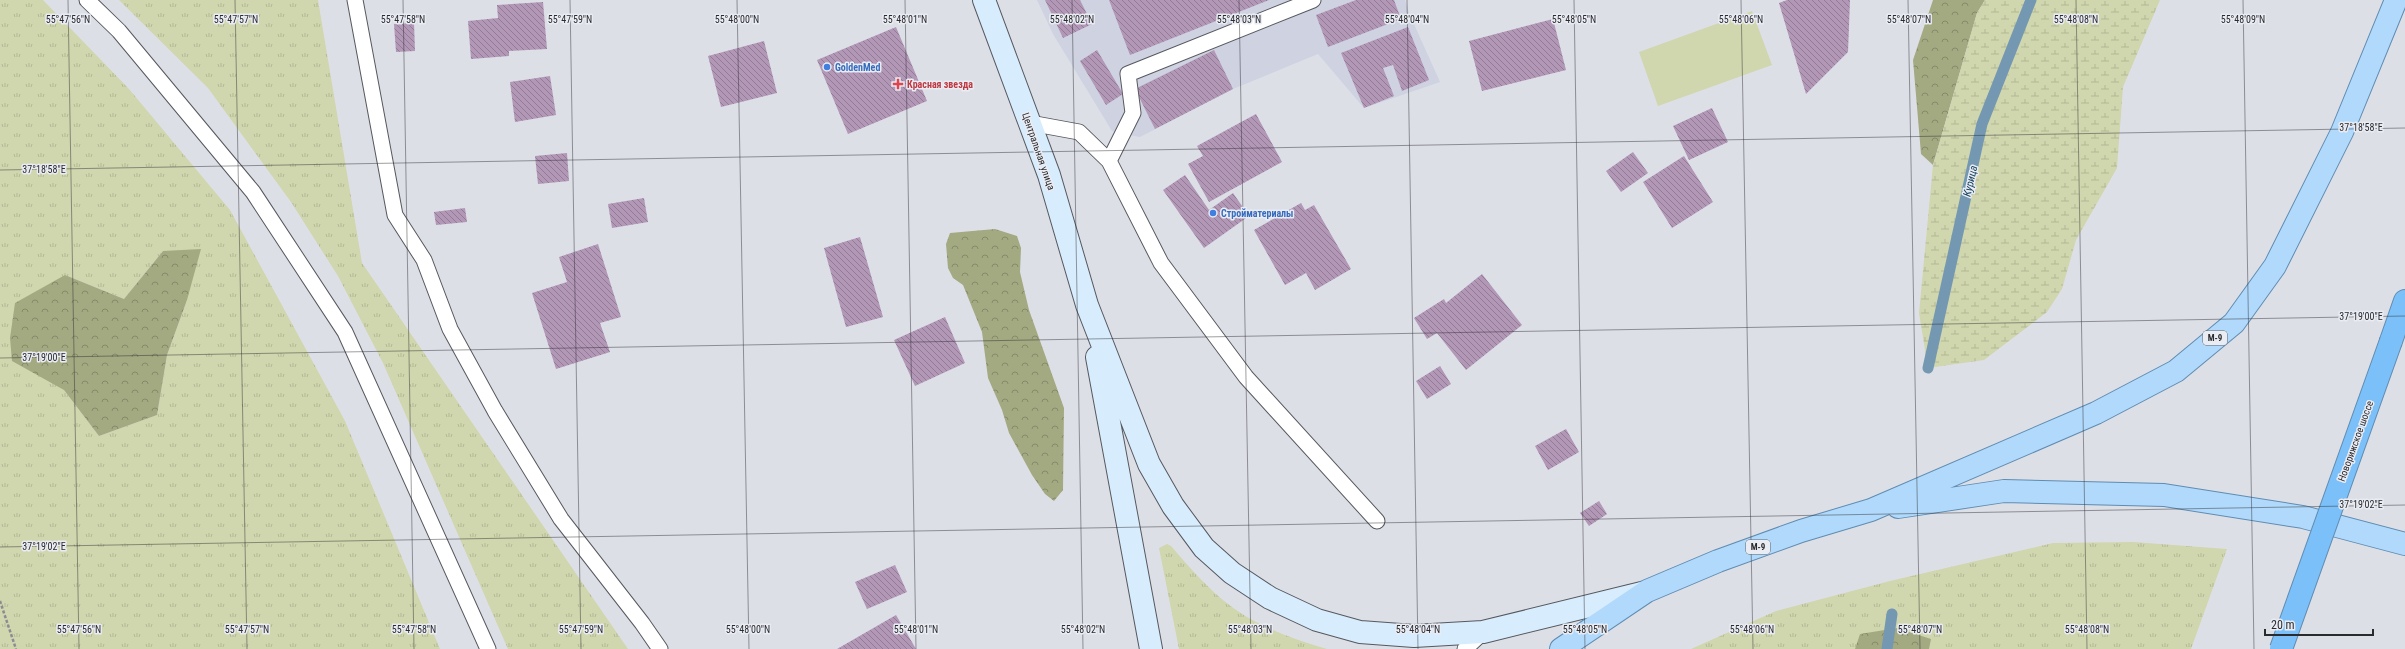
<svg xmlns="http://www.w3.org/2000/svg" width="2405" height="649" font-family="'Roboto Condensed',sans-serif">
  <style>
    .built { fill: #ced2e1 }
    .grass { fill: url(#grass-tufts); fill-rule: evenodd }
    .forest { fill: url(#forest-crowns) }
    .wetland { fill: url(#wetland-marsh) }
    .garden { fill: #d0d6ad }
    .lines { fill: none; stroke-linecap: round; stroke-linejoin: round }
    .stream { stroke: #7498b2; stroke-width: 11 }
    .building { fill: url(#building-back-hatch) }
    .lane-casing { stroke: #56585e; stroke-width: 17 }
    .secondary-casing { stroke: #56585e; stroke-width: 24 }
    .primary-casing { stroke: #5f8cb2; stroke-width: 24 }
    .highway-casing { stroke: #5f8cb2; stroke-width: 24 }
    .path { stroke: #8a8c92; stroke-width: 2.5; stroke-dasharray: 3 2; stroke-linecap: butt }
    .lane { stroke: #fff; stroke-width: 15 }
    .secondary { stroke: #d7ecfd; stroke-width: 22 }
    .primary { stroke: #b0d9fb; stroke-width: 22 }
    .highway { stroke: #7bc0f9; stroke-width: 22 }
    .highway-bridge-casing { stroke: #5f8cb2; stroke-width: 24; stroke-linecap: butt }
    .highway-bridge { stroke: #7bc0f9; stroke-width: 22 }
    .ticks { fill: none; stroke: #2a2b2e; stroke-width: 1; stroke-opacity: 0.45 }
    .shop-dot { fill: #3f7fe0; stroke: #eaecf4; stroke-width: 1.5 }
    .health-dot { fill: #e0444e; stroke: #eaecf4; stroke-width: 1.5 }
    .labels { text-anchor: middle; stroke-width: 3; stroke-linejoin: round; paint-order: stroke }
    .shield { fill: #eaecf4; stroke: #646569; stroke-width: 1 }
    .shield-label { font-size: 9px; font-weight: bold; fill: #2a2b2e }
    .shop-label { font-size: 10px; font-weight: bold; fill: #366cbe; stroke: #eaecf4; text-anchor: start }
    .health-label { font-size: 10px; font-weight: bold; fill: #be3a42; stroke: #eaecf4; text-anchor: start }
    .street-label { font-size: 10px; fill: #2a2b2e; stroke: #eaecf4 }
    .water-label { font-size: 11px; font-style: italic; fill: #15435e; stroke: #eaecf4 }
    .ticks-label { font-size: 10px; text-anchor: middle; fill: #2a2b2e; stroke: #eaecf4; stroke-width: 3; stroke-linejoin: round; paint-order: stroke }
  </style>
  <defs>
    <pattern id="grass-tufts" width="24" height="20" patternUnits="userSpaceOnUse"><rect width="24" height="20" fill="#d0d6ad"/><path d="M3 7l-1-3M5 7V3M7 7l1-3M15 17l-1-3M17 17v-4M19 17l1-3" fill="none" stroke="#b3b895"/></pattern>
    <pattern id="forest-crowns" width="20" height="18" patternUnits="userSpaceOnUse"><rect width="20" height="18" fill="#a3a981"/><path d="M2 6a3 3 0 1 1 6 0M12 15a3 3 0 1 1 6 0" fill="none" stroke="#858a6a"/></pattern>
    <pattern id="wetland-marsh" width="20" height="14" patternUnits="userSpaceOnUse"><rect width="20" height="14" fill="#d0d6ad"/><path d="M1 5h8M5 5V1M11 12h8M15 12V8" fill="none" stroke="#b3b895"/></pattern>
    <pattern id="building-back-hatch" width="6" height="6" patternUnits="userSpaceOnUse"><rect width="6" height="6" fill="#b297b7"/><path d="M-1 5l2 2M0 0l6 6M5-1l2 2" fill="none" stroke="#917b95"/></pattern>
  </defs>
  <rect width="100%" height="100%" fill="#dddfe7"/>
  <path class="built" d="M1037 0H1405L1409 13 1440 82 1364 108 1318 54 1233 89 1140 137 1124 134 1112 131 1053 34Z"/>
  <path class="grass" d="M0 0H43L129 89 230 210 345 421 440 649H0ZM163 251 187 300 167 355 157 415 99 436 64 390 65 275 124 299Z
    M119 0H318L362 263 628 649H508L383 363 338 276 291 202 208 88Z
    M2133 542 2227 549 2191 649H1691L1776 611 1890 581 2053 543Z
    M1167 544 1171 546C1190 568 1209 590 1232 607 1259 627 1295 640 1327 649H1179L1159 548Z"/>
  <path class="forest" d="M1933 0H1985L1977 13 1933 165 1921 154 1913 60Z
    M995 229 1017 236 1021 248 1020 272 1029 310 1064 408 1063 490 1054 501 1045 494 1032 475 1009 433 1002 410 988 378 982 332 963 285 953 278 948 268 946 244 950 233Z
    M201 249 187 300 167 355 157 415 99 436 64 390 12 361 10 338 15 303 65 275 124 299 163 251Z
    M1897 628 1931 639 1929 649H1855L1860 634Z"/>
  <path class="wetland" d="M1985 0H2160L2123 87 2117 168 2076 240 2062 289 2047 312 1984 360 1928 368 1919 313 1933 165 1977 13Z"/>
  <path class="garden" d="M1752 11 1772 65 1658 106 1639 52Z"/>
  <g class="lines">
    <path class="stream" d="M1928 368 1982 124 2031 0
      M1887 649 1892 614"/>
  </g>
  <path class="building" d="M1045 0H1080L1092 24 1063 38Z
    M1109 0H1269L1130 55Z
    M1356 0H1394L1401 19 1328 47 1316 15Z
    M1787 0H1850L1848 52 1806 94 1779 3Z
    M543 2 547 49 509 51V56L471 59 468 21 498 18 497 5Z
    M1553 19 1566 70 1482 91 1469 41Z
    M414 23 415 51 396 52 394 24Z
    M896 27 927 101 848 134 817 60Z
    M1408 27 1429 80 1402 91 1393 65 1383 68 1394 96 1364 108 1341 53Z
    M764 41 777 93 721 107 708 56Z
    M1097 50 1123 94 1106 105 1080 61Z
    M1214 50 1233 89 1155 129 1135 89Z
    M550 76 556 115 515 122 510 82Z
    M1712 108 1728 142 1689 160 1673 126Z
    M1256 114 1282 162 1209 202 1188 164 1203 156 1197 146Z
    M1633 152 1648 173 1621 192 1606 171Z
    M567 153 569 181 538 184 535 156Z
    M1684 156 1713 202 1672 228 1643 182Z
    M1185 175 1209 210 1233 193 1249 216 1204 248 1163 190Z
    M644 198 648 222 612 228 608 204Z
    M1301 203 1305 210 1314 205 1351 269 1315 290 1306 273 1285 285 1254 230Z
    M465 208 467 222 436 225 434 212Z
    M860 237 883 317 846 327 824 248Z
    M598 244 621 317 600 323 610 352 556 369 532 293 567 282 559 257Z
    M1482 274 1522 325 1466 370 1437 333 1427 339 1414 318 1444 299 1446 303Z
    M945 317 965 363 915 386 894 340Z
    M1440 366 1451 384 1427 399 1416 381Z
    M1566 429 1579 452 1548 470 1535 446Z
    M1599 501 1607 514 1589 526 1580 513Z
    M895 565 907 592 867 609 855 582Z
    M896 615 916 649H837Z"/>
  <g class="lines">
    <g class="lane-casing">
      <path id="lane" d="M87 0 119 31 253 192 345 332 488 649
        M355 0 395 215 424 260 450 329 495 411 561 519 642 623 660 649
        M1030 123 1079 132 1109 161 1161 263 1246 377 1377 521
        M1109 161 1133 113 1128 74 1313 0
        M1465 649 1483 632"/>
    </g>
    <g class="secondary-casing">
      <path id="secondary" d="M984 0 1049 175 1087 305 1149 464 1173 506 1204 548 1232 573 1270 598 1317 620 1360 632 1414 636 1483 632 1642 593
        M1097 357 1151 649"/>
    </g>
    <g class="primary-casing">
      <path id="primary" d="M1898 507 2004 491 2164 495 2303 517 2405 544
        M1561 649 1647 591 1718 561 1801 531 1871 510 2096 413 2176 371 2234 323 2275 266 2342 132 2396 0"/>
    </g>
    <g class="highway-casing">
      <path id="highway" d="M2391 341 2405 301"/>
    </g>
    <path class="path" d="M0 601 16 649"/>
    <use href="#lane" class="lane"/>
    <use href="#secondary" class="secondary"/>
    <use href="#primary" class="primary"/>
    <use href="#highway" class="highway"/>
    <g class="highway-bridge-casing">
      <path id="highway-bridge" d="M2281 649 2391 341"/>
    </g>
    <use href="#highway-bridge" class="highway-bridge"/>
  </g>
  <path class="ticks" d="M68 0 79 649M235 0 247 649M403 0 414 649M570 0 581 649M737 0 749 649M905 0 916 649M1072 0 1083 649M1239 0 1251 649M1407 0 1418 649M1574 0 1585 649M1741 0 1753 649M1908 0 1920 649M2076 0 2087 649M2243 0 2254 649M0 170 2405 128M0 358 2405 316M0 547 2405 505"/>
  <g class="shop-dot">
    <circle cx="827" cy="67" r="4"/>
    <circle cx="1213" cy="213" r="4"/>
  </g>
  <path class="health-dot" d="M896 78h4v4h4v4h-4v4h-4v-4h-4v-4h4z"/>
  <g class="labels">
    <g class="shield">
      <rect x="2203" y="331" width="24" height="14" rx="3"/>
      <rect x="1746" y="540" width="24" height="14" rx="3"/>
    </g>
    <g class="shield-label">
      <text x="2215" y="341">М-9</text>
      <text x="1758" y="550">М-9</text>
    </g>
    <g class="shop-label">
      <text x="835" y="71">GoldenMed</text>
      <text x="1221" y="217">Стройматериалы</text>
    </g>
    <g class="health-label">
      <text x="907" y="88">Красная звезда</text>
    </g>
    <g class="street-label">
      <text transform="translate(1039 151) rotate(71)" y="4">Центральная улица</text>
      <text transform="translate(2355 441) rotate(-70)" y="4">Новорижское шоссе</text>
    </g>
    <g class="water-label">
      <text transform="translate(1970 181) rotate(-77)" y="4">Курица</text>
    </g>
  </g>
  <g class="ticks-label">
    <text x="68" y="23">55°47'56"N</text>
    <text x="236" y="23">55°47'57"N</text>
    <text x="403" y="23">55°47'58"N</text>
    <text x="570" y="23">55°47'59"N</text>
    <text x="737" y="23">55°48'00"N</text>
    <text x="905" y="23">55°48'01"N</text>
    <text x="1072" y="23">55°48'02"N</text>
    <text x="1239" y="23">55°48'03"N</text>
    <text x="1407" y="23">55°48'04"N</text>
    <text x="1574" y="23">55°48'05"N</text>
    <text x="1741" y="23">55°48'06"N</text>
    <text x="1909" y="23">55°48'07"N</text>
    <text x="2076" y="23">55°48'08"N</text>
    <text x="2243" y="23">55°48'09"N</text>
    <text x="2361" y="131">37°18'58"E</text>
    <text x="44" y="173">37°18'58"E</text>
    <text x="2361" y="320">37°19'00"E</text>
    <text x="44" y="361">37°19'00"E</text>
    <text x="2361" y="508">37°19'02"E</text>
    <text x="44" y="550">37°19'02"E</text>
    <text x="79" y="633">55°47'56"N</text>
    <text x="247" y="633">55°47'57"N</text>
    <text x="414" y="633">55°47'58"N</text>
    <text x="581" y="633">55°47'59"N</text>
    <text x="748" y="633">55°48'00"N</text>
    <text x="916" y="633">55°48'01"N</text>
    <text x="1083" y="633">55°48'02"N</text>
    <text x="1250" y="633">55°48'03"N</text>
    <text x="1418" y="633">55°48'04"N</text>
    <text x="1585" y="633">55°48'05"N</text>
    <text x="1752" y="633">55°48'06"N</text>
    <text x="1920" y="633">55°48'07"N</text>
    <text x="2087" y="633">55°48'08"N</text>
  </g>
  <path d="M2265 629v6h108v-6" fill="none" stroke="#2a2b2e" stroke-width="2"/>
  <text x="2271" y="629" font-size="12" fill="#2a2b2e" stroke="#eaecf4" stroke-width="3" paint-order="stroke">20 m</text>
</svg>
